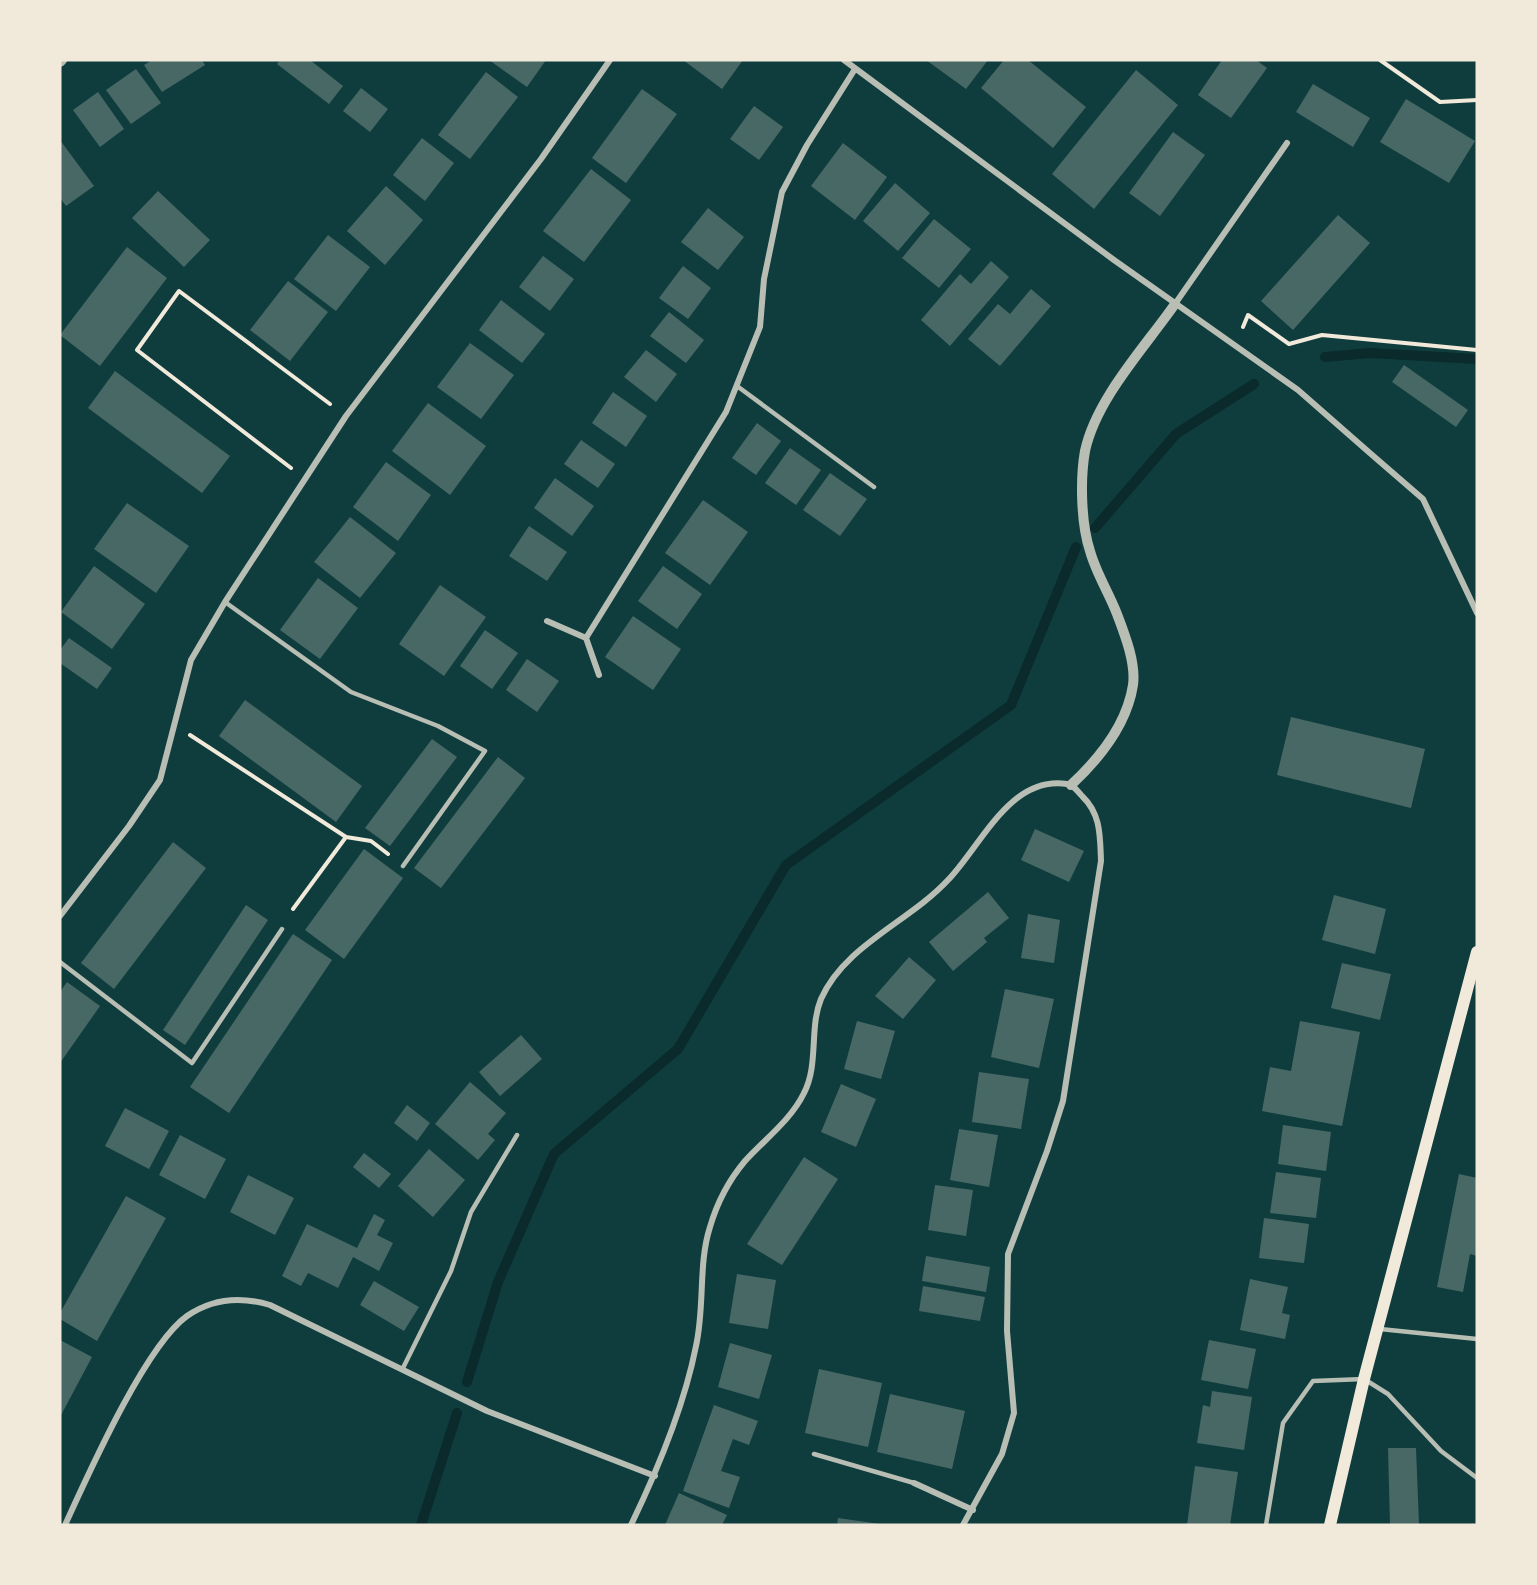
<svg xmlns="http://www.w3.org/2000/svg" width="1537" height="1585" font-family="'PT Sans',sans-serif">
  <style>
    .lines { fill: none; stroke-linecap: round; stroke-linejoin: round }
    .stream { stroke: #0a2a2b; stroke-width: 10 }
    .building { fill: #486865 }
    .path { stroke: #f1e9da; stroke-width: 4 }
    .service { stroke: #b8beb3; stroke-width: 4.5 }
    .minor { stroke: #b8beb3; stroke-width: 6 }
    .tertiary { stroke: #b8beb3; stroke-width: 10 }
    .secondary { stroke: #f1e9da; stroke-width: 12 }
  </style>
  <rect width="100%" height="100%" fill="#0f3d3e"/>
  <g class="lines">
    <path class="stream" d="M1325 357 1370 353 1477 359
      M1095 528 1176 434 1254 384
      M467 1382 498 1282 554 1154 678 1049 786 865 1011 705 1076 547
      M421 1525 457 1413"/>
  </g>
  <path class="building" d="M152 60H202L205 65 162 92 144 65Z
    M280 60H310L343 86 329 104 277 64Z
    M489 60H546L527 87Z
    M683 60H743L722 89Z
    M926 60H988L966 89Z
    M1004 60H1028L1086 107 1053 148 981 88Z
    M1222 60H1256L1267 68 1231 118 1198 95Z
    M136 69 161 103 131 124 106 90Z
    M1136 70 1178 105 1094 209 1052 174Z
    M486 72 518 97 470 159 438 135Z
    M1313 84 1370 118 1353 147 1296 112Z
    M361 88 388 109 370 132 343 111Z
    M642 89 677 114 626 183 592 158Z
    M98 92 124 129 100 147 73 110Z
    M1406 99 1475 141 1449 183 1380 142Z
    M754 106 783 127 759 160 730 139Z
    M1173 132 1205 155 1160 216 1129 193Z
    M422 138 454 163 425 201 393 175Z
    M60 140 94 186 66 206 60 198Z
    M843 143 887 177 855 220 811 186Z
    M591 169 631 200 584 262 543 231Z
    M895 183 930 213 898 251 863 221Z
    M386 186 423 220 385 265 347 231Z
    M158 191 210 240 184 267 132 218Z
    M708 208 744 237 718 270 681 242Z
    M1338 215 1370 243 1293 330 1261 301Z
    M934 219 971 249 939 288 902 258Z
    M328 235 370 267 336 311 294 279Z
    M127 247 167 278 100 366 60 335Z
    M543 256 574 279 550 311 519 287Z
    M991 261 1009 277 950 346 921 320 960 274 971 284Z
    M683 266 711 288 688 319 659 298Z
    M288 281 328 312 290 361 250 330Z
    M1031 289 1051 306 1000 366 968 339 998 304 1010 314Z
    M501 300 545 334 522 363 479 330Z
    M669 312 704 340 686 363 650 336Z
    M470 343 514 375 481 419 437 387Z
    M646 350 677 374 656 402 624 377Z
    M1404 365 1468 410 1456 427 1392 382Z
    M115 371 230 456 202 493 88 408Z
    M613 392 647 416 626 447 592 423Z
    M428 403 486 446 450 495 392 451Z
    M757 423 781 441 756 475 732 458Z
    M581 440 615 464 598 488 564 464Z
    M790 448 821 470 796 505 765 483Z
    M386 462 431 495 398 541 353 507Z
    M830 473 867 499 840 536 803 510Z
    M555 478 594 506 572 536 534 508Z
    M703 500 748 532 710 585 665 553Z
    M127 503 189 546 156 593 94 549Z
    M350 517 396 553 360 598 314 562Z
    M529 526 567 552 547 581 509 556Z
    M94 566 145 604 112 649 61 612Z
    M663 566 702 594 677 629 638 601Z
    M318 578 358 608 320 659 280 630Z
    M440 585 486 617 444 676 399 644Z
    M633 616 681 649 653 690 605 657Z
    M485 630 518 653 492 689 460 666Z
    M69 638 112 668 97 689 60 663V650Z
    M527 659 559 681 537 712 506 690Z
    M245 700 362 786 336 822 219 736Z
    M1291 717 1425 749 1411 808 1277 775Z
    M432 739 457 757 390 846 365 828Z
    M498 757 525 778 441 888 414 868Z
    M1035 829 1084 851 1069 882 1021 860Z
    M173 842 206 868 114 989 81 963Z
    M364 849 403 878 344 959 305 930Z
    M988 892 1009 918 984 938 987 942 953 971 929 942Z
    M1334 895 1386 909 1375 954 1322 940Z
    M246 905 268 920 185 1045 163 1030Z
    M1028 914 1060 920 1054 963 1021 958Z
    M293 934 332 960 229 1113 190 1087Z
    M909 957 936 980 903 1019 875 996Z
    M1342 963 1391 974 1380 1020 1331 1008Z
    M67 982 100 1006 60 1063V992Z
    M1005 989 1054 999 1039 1068 991 1057Z
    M857 1021 895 1031 881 1079 844 1069Z
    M1300 1021 1360 1032 1342 1126 1262 1111 1270 1067 1291 1071Z
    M521 1035 542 1059 500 1096 479 1072Z
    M979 1072 1029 1079 1021 1129 972 1122Z
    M470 1082 506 1113 488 1134 495 1140 478 1160 435 1124Z
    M841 1084 876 1099 856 1147 821 1132Z
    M407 1105 430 1123 417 1141 394 1123Z
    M125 1108 169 1131 149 1169 105 1146Z
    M1283 1125 1331 1132 1326 1171 1278 1164Z
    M959 1129 998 1135 989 1187 950 1180Z
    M180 1135 226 1159 205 1199 159 1175Z
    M429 1149 465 1180 433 1217 398 1186Z
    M364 1153 391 1174 379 1188 353 1167Z
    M804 1157 838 1179 782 1265 747 1244Z
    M1276 1172 1321 1178 1316 1218 1270 1213Z
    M1459 1174 1477 1178V1256L1470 1254 1463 1292 1437 1287Z
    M248 1175 294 1198 275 1235 230 1212Z
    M935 1185 973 1190 966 1236 928 1230Z
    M126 1196 166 1218 97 1341 60 1319V1313Z
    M374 1214 385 1220 377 1235 393 1243 379 1271 353 1257 338 1288 308 1273 301 1286 282 1276 307 1224 357 1248Z
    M1264 1218 1309 1224 1304 1263 1259 1258Z
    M926 1256 990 1267 986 1292 922 1281Z
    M737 1274 776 1280 768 1329 729 1323Z
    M1250 1279 1288 1287 1282 1313 1290 1315 1285 1339 1240 1330Z
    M374 1281 419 1307 404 1331 360 1305Z
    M923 1286 985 1297 980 1321 919 1311Z
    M60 1340 92 1357 60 1417Z
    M1209 1340 1256 1349 1248 1389 1201 1380Z
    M730 1343 772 1355 759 1399 718 1387Z
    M819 1369 882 1383 868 1447 805 1433Z
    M1212 1391 1252 1397 1244 1450 1197 1443 1203 1405 1210 1407Z
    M890 1394 965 1411 952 1469 877 1452Z
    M714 1405 758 1421 749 1445 733 1439 721 1471 740 1477 729 1508 683 1491Z
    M1388 1448H1416L1419 1525H1390Z
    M1195 1466 1238 1472 1230 1525H1187Z
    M679 1493 727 1515 722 1525H665Z
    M838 1518 880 1524V1525H837Z"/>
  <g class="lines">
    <path class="path" d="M1380 60 1440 102 1477 100
      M1243 327 1248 315 1289 344 1322 335 1477 350
      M291 468 137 350 179 291 330 404
      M190 735 346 837 293 909
      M346 837 371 841 388 854"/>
    <path class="service" d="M737 386 874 487
      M225 602 351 692 438 726 485 751 403 866
      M60 962 192 1063 282 929
      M1380 1329 1477 1339
      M403 1368 451 1271 471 1212 517 1135
      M814 1454 914 1483
      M1266 1525 1283 1423 1313 1381 1364 1379 1388 1394 1441 1451 1477 1478"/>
    <path class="minor" d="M844 60 1114 260 1298 390 1371 454 1423 499 1477 613
      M1175 304 1287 143
      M547 621 586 638 599 675
      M586 638 726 412 760 327 764 279 782 192 807 145 855 69
      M60 916 129 826 160 780 191 660 225 602 346 416 541 159 610 60
      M914 1483 973 1510
      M65 1525C88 1475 145 1346 187 1316 213 1298 240 1296 270 1305L487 1411 655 1476
      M631 1525C658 1469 684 1407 696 1346 705 1306 698 1264 710 1227 717 1203 729 1180 745 1161 765 1139 791 1120 804 1093 819 1064 809 1028 821 999 845 945 909 922 948 880 981 846 1010 775 1067 784 1074 785 1077 791 1082 796 1101 814 1100 836 1101 861L1063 1101 1047 1151 1008 1254 1007 1331 1014 1413 1002 1454 963 1525"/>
    <path class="tertiary" d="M60 62 62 60
      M1071 785C1099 759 1127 724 1133 685 1136 663 1125 635 1117 614 1109 593 1096 573 1090 551 1081 524 1080 479 1085 451 1096 399 1145 347 1175 304"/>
    <path class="secondary" d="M1330 1525 1364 1379 1477 952"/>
  </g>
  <rect width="1537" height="1585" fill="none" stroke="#f1e9da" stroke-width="123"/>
</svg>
